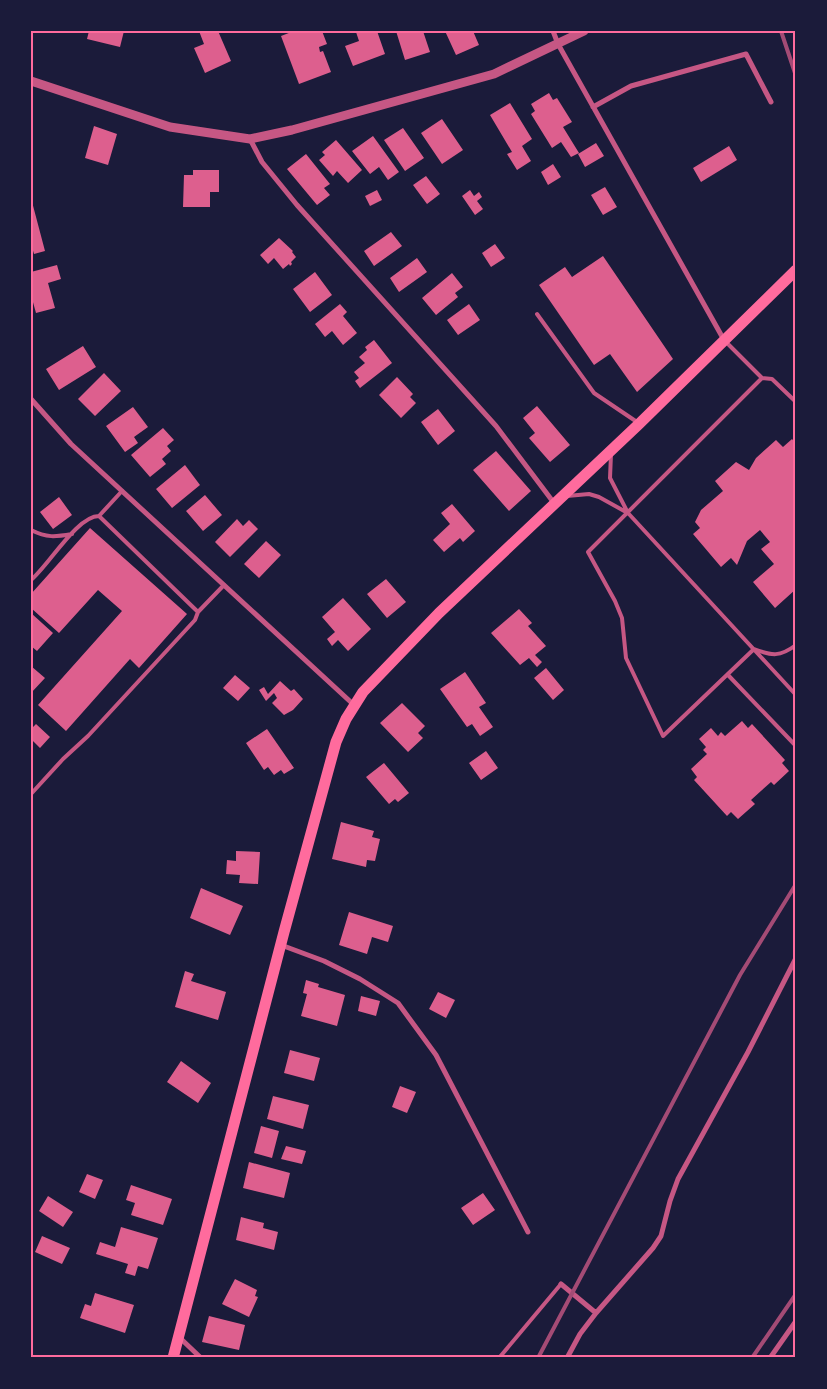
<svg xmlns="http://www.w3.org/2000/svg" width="827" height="1389" font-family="'PT Sans Narrow',sans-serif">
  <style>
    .building { fill: #dd5f8e }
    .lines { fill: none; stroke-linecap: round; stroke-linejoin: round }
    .service { stroke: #c65784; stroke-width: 4 }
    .minor { stroke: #c65784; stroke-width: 5 }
    .tertiary { stroke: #c65784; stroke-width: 9 }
    .primary { stroke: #ff6b9d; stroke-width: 11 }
    .rail { stroke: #a44b75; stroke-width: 4 }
    .neatline { fill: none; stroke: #ff6b9d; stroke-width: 2 }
  </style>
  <rect width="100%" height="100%" fill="#1b1b3a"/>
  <path class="building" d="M89 31H124L120 47 87 39Z
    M199 31H218L231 61 205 73 194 48 204 44Z
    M294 31H322L327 44 319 47 320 52 323 51 331 72 299 84 281 36Z
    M377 31 385 54 353 66 345 46 359 41 356 32Z
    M396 31H423L430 52 405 60Z
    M445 31H473L479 45 456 55Z
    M549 93 553 100 557 98 572 122 563 127 579 153 571 157 561 142 552 148 531 114 535 111 531 104Z
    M510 103 532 139 522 146 531 161 517 170 507 154 512 152 490 115Z
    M442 119 463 150 442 164 421 133Z
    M94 126 117 134 108 165 85 158Z
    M403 128 424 158 405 171 384 140Z
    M373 136 399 172 388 180 379 167 370 174 352 151Z
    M336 140 362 170 348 183 337 171 333 176 319 160 325 155 322 152Z
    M596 143 604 156 585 167 578 154Z
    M729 146 737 160 701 182 693 168Z
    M306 154 330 184 324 188 330 195 317 205 287 169Z
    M553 164 561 177 548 185 541 172Z
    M193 170H219V192H210V207H183L184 175H193Z
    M426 176 440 194 427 204 413 185Z
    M605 187 617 207 603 215 591 195Z
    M377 190 382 200 370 206 365 196Z
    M470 190 474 196 479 192 482 197 477 201 483 209 475 215 462 196Z
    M31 198 45 251 34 254 31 244Z
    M391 232 402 246 374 266 364 251Z
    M279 238 293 251 292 252 296 257 291 262 292 264 290 266 289 264 283 269 274 258 268 264 260 255Z
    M495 244 505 258 491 267 482 253Z
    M603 256 673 359 637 392 610 354 594 365 539 285 565 267 572 277Z
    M417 258 427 272 399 292 390 278Z
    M57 265 61 279 48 283 55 308 36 313 31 295V272Z
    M315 272 332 295 310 312 293 289Z
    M452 273 463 287 455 293 458 297 436 315 422 298Z
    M340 304 347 312 343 316 357 333 343 345 332 331 325 337 315 324Z
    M469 304 480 320 458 335 447 320Z
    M374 340 392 363 360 388 355 381 359 378 354 372 365 363 359 357 367 350 365 347Z
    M83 346 96 367 59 390 46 369Z
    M104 373 121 391 95 416 78 399Z
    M397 377 413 394 410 397 416 403 401 418 379 395Z
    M537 406 570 445 550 462 529 438 535 433 523 418Z
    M133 407 148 427 134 437 138 443 125 452 106 426Z
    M438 409 455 431 438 445 421 422Z
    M163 428 174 440 167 446 171 451 162 459 166 464 150 477 131 455Z
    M792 439 796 444V589L775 608 753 582 774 564 761 549 770 542 760 530 747 541 737 565 731 558 721 567 693 534 700 528 695 522 701 510 723 491 715 481 736 462 749 470 756 458 776 440 783 447Z
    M496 451 531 491 509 511 473 470Z
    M185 465 200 485 172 508 156 489Z
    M205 495 222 515 203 531 186 511Z
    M59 497 72 515 53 529 40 512Z
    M452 504 475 531 463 542 460 538 444 552 433 540 450 524 441 513Z
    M237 519 243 526 249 520 258 529 230 557 215 542Z
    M90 528 187 614 139 668 130 659 66 731 38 705 122 611 98 590 59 633 31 608V594Z
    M266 541 281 555 259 578 244 564Z
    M386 579 406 602 387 618 367 594Z
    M343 598 371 629 348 651 338 640 332 646 327 639 335 632 322 617Z
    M519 609 532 623 528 626 546 646 535 655 542 662 537 667 529 658 520 665 491 633Z
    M31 613 53 633 37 651 31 646Z
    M31 666 45 678 31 693Z
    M546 668 564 690 553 700 534 678Z
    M465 672 486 703 479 707 493 727 480 736 472 724 467 727 440 689Z
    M235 675 250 688 238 701 223 688Z
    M280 681 291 691 294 689 303 699 293 710 284 715 272 703 277 698 274 693 266 701 259 690 264 687 268 694Z
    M402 703 425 726 418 733 423 738 408 752 380 723Z
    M742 721 748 728 752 724 785 760 782 763 789 771 774 785 771 782 751 800 755 804 738 819 731 812 727 816 694 780 697 777 691 769 707 754 703 750 706 747 699 739 711 728 718 736 721 732 725 736Z
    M36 724 50 737 40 748 31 739V729Z
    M267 729 294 768 284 774 281 770 274 775 268 767 264 770 246 743Z
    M486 751 498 768 481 780 469 763Z
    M384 763 409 793 398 802 395 799 389 804 366 777Z
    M341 822 374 831 372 837 380 839 375 861 367 860 366 867 332 859Z
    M236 851 260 852 258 884 239 883 240 875 226 874 227 860 236 861Z
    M201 888 243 906 230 935 190 918Z
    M349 912 393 926 388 942 372 937 367 954 339 945Z
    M185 971 194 974 191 981 226 992 218 1020 175 1007Z
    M306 980 319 984 318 987 345 995 337 1026 301 1016 307 994 303 993Z
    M438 992 455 1000 446 1018 429 1009Z
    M361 996 380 1001 376 1016 358 1011Z
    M290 1050 320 1058 314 1081 284 1073Z
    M181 1061 211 1083 198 1103 167 1082Z
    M400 1086 416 1092 407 1113 392 1107Z
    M273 1096 309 1105 303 1129 267 1119Z
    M261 1126 279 1131 272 1158 254 1153Z
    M286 1146 306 1151 302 1164 281 1159Z
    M249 1162 290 1173 284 1198 243 1188Z
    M87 1174 103 1180 95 1199 79 1192Z
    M131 1185 172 1199 163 1225 131 1215 135 1203 126 1200Z
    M483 1193 495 1210 473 1225 461 1208Z
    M48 1196 73 1212 63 1227 39 1211Z
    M241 1217 264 1223 263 1228 278 1232 274 1250 236 1240Z
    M121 1227 158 1238 148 1269 138 1266 135 1276 125 1273 128 1264 96 1254 100 1242 115 1247Z
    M42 1236 70 1248 62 1264 35 1252Z
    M235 1279 257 1290 255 1296 258 1297 249 1317 222 1304Z
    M95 1293 134 1305 125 1333 80 1318 85 1304 91 1306Z
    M209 1316 245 1325 239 1350 202 1342Z"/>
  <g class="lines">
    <path class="service" d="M537 314 594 393 637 422
      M725 341 762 378
      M796 402 772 379 762 378 588 552 615 601 622 618 626 658 663 736 754 649C772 656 780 657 796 645
      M611 454 610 478 628 513 796 695
      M567 496 589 494 599 497 626 512
      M99 516 198 612
      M31 530C47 538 55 537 72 534
      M31 580C49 565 77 516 99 516L122 491
      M728 675 796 746
      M31 794 63 759 88 736 195 620 198 612 224 585
      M499 1358 561 1284"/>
    <path class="minor" d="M553 31 558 44 724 340
      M593 107 631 86 746 54 771 102
      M250 139 262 162 297 205 496 426 554 503
      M31 399 71 444 354 705
      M281 945 324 961 360 979 398 1003 436 1055 528 1232
      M561 1284 596 1313
      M179 1337 201 1358
      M567 1358 580 1334 596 1313 653 1248 661 1236 670 1201 678 1179 748 1052 796 958
      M770 1358 796 1321"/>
    <path class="tertiary" d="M31 81 170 127 250 139 292 130 494 74 584 31"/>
    <path class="primary" d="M173 1358 284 932 336 742 346 719 363 692 439 613 639 424 796 270"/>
    <path class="rail" d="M781 31 796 76
      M538 1358 740 975 796 884
      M752 1358 796 1294"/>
  </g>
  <rect width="827" height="1389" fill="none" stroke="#1b1b3a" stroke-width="65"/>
  <rect x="32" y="32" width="762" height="1324" class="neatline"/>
</svg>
